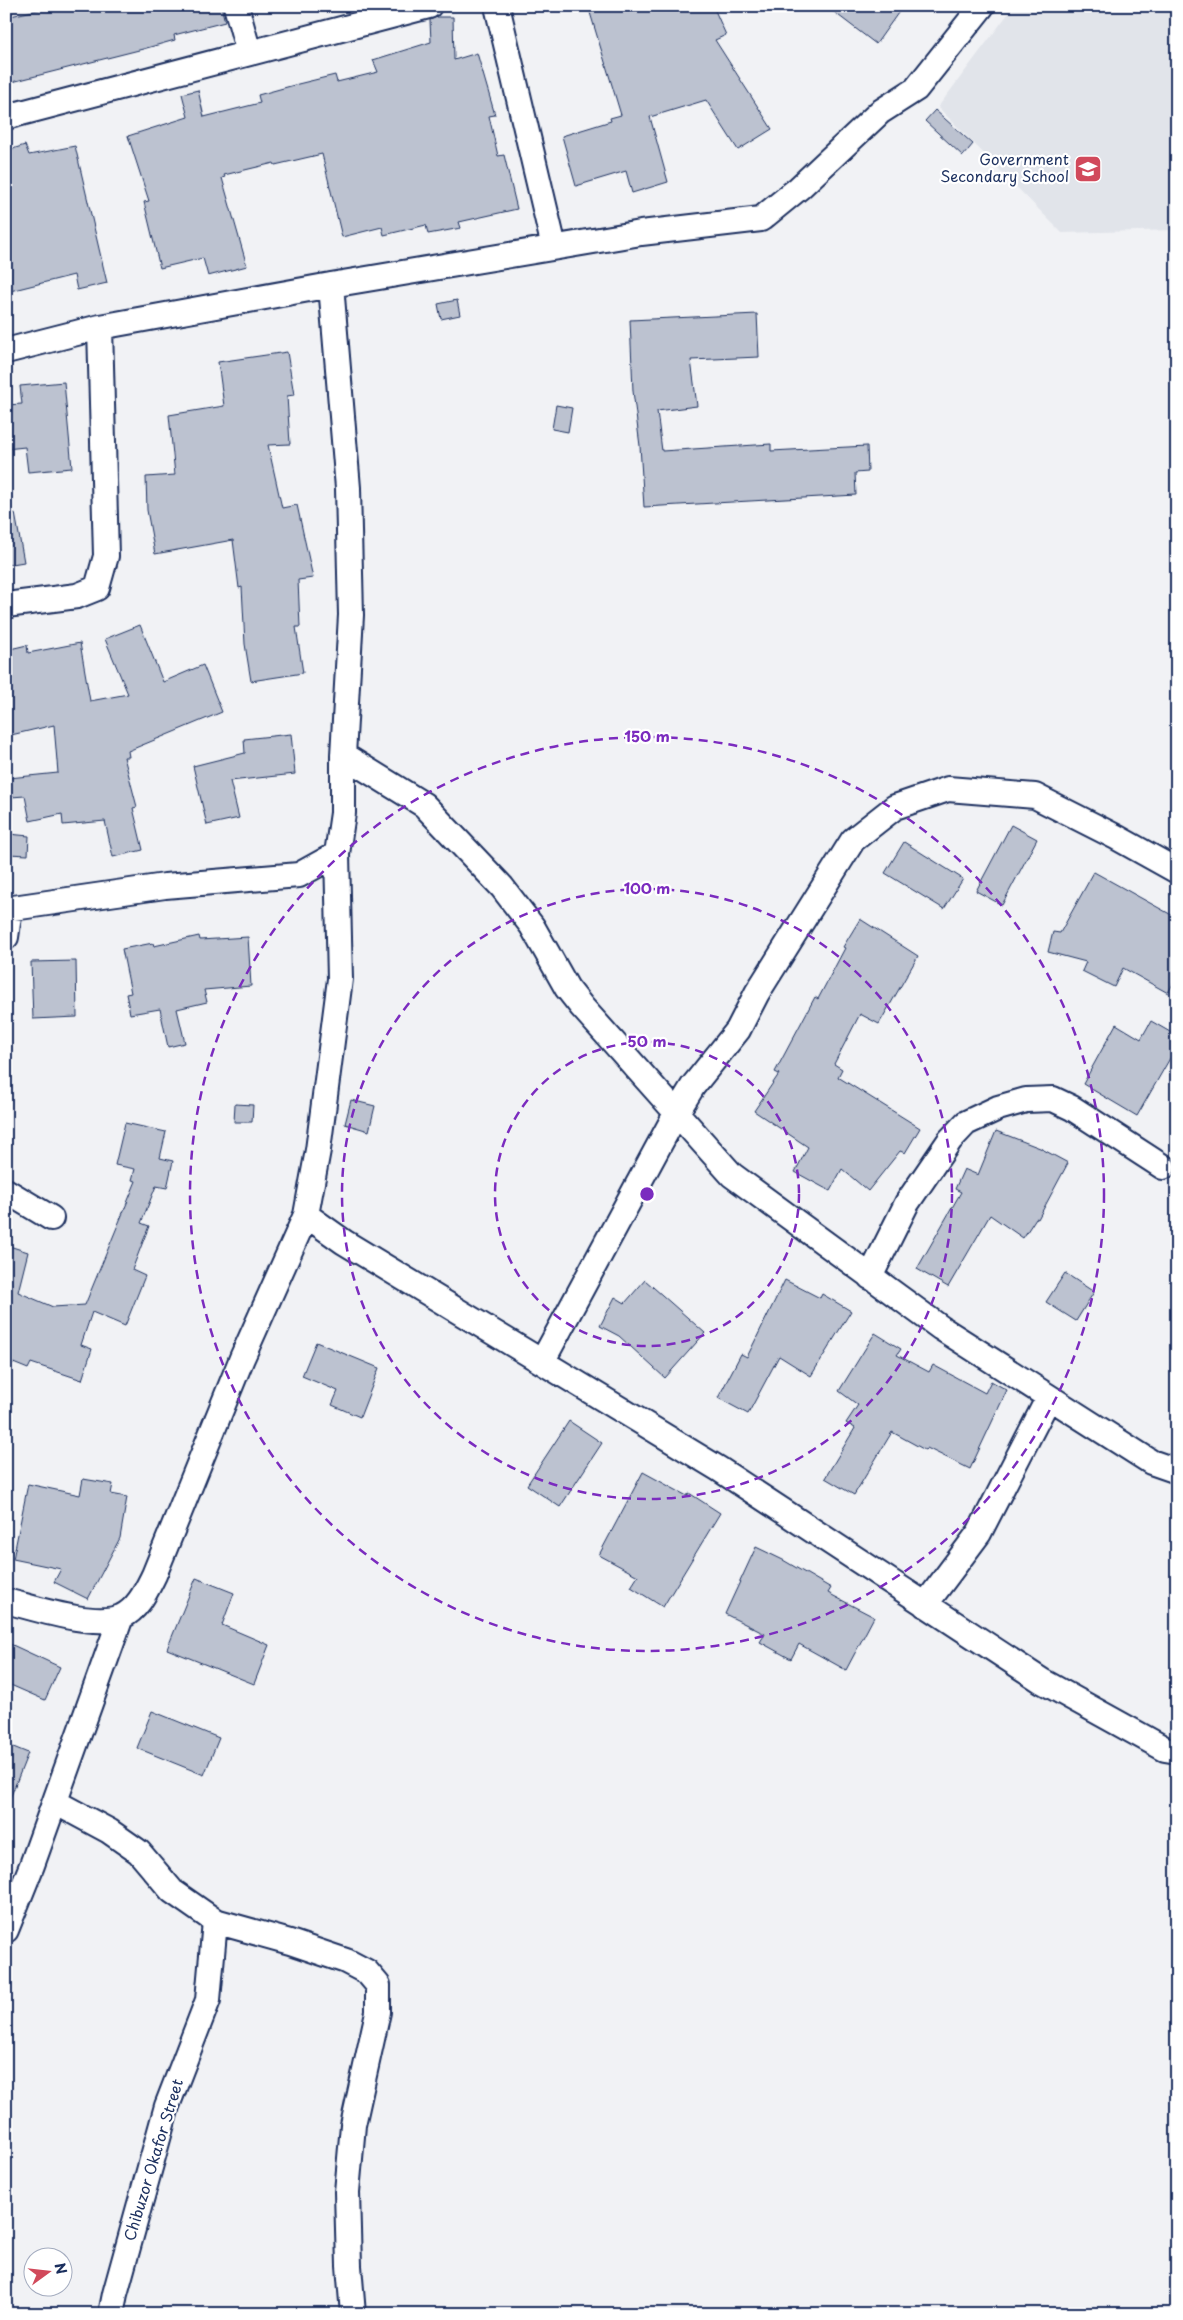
<svg xmlns="http://www.w3.org/2000/svg" width="1183" height="2320" font-family="'Playpen Sans',sans-serif">
  <style>
    .built { fill: #e1e4ea }
    .building { fill: #bcc2d0; stroke: #1b2f5e }
    .lines { fill: none; stroke-linecap: round; stroke-linejoin: round }
    .minor-casing { stroke: #1b2f5e; stroke-width: 28 }
    .minor { stroke: #fff; stroke-width: 24 }
    .ring { fill: none; stroke: #7b2cbf; stroke-width: 2.5; stroke-dasharray: 9 6 }
    .labels { text-anchor: middle; stroke-width: 4.5; stroke-linejoin: round; paint-order: stroke }
    .poi-label { font-size: 15px; fill: #1b2f5e; stroke: #fff; text-anchor: end }
    .street-label { font-size: 15px; fill: #1b2f5e; stroke: #fff }
    .centre { fill: #7b2cbf; stroke: #fff; stroke-width: 2.5 }
    .ring-label { font-size: 15px; text-anchor: middle; font-weight: bold; fill: #7b2cbf; stroke: #fff; stroke-width: 4.5; stroke-linejoin: round; paint-order: stroke }
  </style>
  <rect width="100%" height="100%" fill="#f1f2f5"/>
  <filter id="ink" filterUnits="userSpaceOnUse"><feTurbulence type="fractalNoise" baseFrequency=".02" numOctaves="2"/><feDisplacementMap in="SourceGraphic" scale="10" xChannelSelector="R" yChannelSelector="G"/><feConvolveMatrix kernelMatrix="1 2 1 2 8 2 1 2 1" color-interpolation-filters="sRGB"/></filter>
  <g filter="url(#ink)">
    <path class="built" d="M1014 6H1177V230L1062 233 938 107Z"/>
    <path class="building" d="M41 6H221L225 22 174 35 175 40 143 49 12 82 6 57V17L42 9Z
      M588 6H713L726 35 715 40 772 129 738 150 706 100 650 117 668 182 632 193 626 171 576 186 562 136 611 121 610 118 621 115Z
      M826 6H903L876 44Z
      M436 17H453L454 60 477 53 495 115 489 116 498 156 504 155 517 209 459 222 461 228 428 234 426 225 384 235 382 227 342 237 322 154 275 165 274 163 224 175 225 177 222 178 247 266 208 276 203 258 160 268 144 202 149 201 128 136 188 117 182 94 198 90 204 117 260 103 258 95 298 84 335 75 337 82 378 72 373 60 431 42 430 20Z
      M935 110 973 144 963 156 925 121Z
      M25 145 29 155 75 146 107 283 77 290 74 275 6 292V151Z
      M457 300 460 315 441 319 438 304Z
      M757 314 759 357 691 360 697 406 657 411 662 451 771 444V451L867 446 868 472 855 473 856 495 644 507 640 446 633 391 630 320Z
      M287 352 294 395 287 396 290 444 268 445 282 508 297 505 313 578 298 580 300 627H296L303 673 251 681 245 644 242 587 239 588 233 540 155 554 147 510 146 477 175 475 169 415 224 406 218 362Z
      M64 382 72 468 28 472 25 447 6 449V405L22 404 20 386Z
      M556 405 572 408 568 432 552 429Z
      M15 513 24 562 6 565V514Z
      M140 625 163 682 203 665 222 712 128 751 129 757H124L137 807 133 808 143 850 113 857 105 821 63 825 62 814 30 821 25 796 11 797 9 778 58 773 54 725 11 735 6 713V650L27 645 28 653 80 643 90 701 128 694 105 639Z
      M291 734 295 774 230 781 239 818 207 825 193 766 245 753 244 739Z
      M1011 825 1037 839 1002 905 976 891Z
      M9 834 29 836 28 855 8 854Z
      M904 842 963 879 944 909 885 873Z
      M1094 872 1177 918V976L1168 993 1123 968 1114 987 1082 971 1086 962 1048 952 1053 932 1060 933Z
      M860 919 918 956 879 1024 860 1014 834 1064 842 1069 838 1077 920 1128 905 1153 900 1151 868 1191 842 1169 830 1191 795 1172 808 1147 754 1111 779 1074 775 1072 815 997 818 999 845 948 843 947Z
      M199 936 200 940 248 937 251 986 204 990 207 1002 177 1009 185 1043 168 1047 160 1009 130 1014 126 994 131 993 122 949 153 943 154 946Z
      M76 961 77 1017 33 1019 31 962Z
      M1151 1021 1177 1036V1046L1137 1116 1083 1084 1116 1024 1141 1039Z
      M351 1100 375 1106 369 1131 345 1124Z
      M235 1104 253 1105 252 1122H234Z
      M125 1123 166 1132 160 1158 173 1161 167 1188 156 1186 141 1223 149 1226 132 1270 145 1276 125 1326 92 1312 81 1345 92 1349 82 1380 31 1363 28 1369 6 1360V1245L28 1252 18 1292 53 1307 85 1305 136 1181 132 1180 135 1169 115 1165Z
      M996 1131 1040 1148 1068 1163 1038 1219 1036 1218 1023 1238 990 1215 948 1287 917 1269 961 1192 955 1189 964 1169 978 1175Z
      M1065 1273 1094 1292 1076 1321 1046 1302Z
      M645 1280 705 1333 665 1378 619 1336 600 1326 615 1297 625 1303Z
      M785 1280 820 1298 822 1294 851 1311 811 1376 779 1356 748 1414 718 1398 741 1354 747 1357Z
      M875 1333 901 1349 897 1355 929 1372 933 1365 985 1393 991 1381 1007 1390 970 1469 927 1448 925 1450 892 1432 854 1495 825 1478 855 1428 846 1423 858 1405 839 1391Z
      M316 1342 379 1368 360 1417 332 1405 338 1391 302 1376Z
      M569 1421 602 1443 560 1507 527 1485Z
      M643 1472 687 1496 689 1493 720 1513 663 1607 631 1587 638 1576 599 1555Z
      M83 1479 113 1484 111 1494 127 1497 120 1538 88 1599 54 1582 61 1569 13 1559 28 1484 80 1495Z
      M756 1547 783 1560 831 1588 828 1593 874 1617 846 1670 799 1644 791 1659 760 1642 765 1634 725 1614Z
      M196 1578 234 1593 222 1625 269 1645 254 1684 167 1649Z
      M6 1642 60 1667 45 1700 6 1683Z
      M152 1711 219 1738 204 1775 137 1748Z
      M6 1744 28 1753 7 1806H6Z"/>
    <g class="lines">
      <g class="minor-casing">
        <path id="minor" d="M236 6 249 53
          M497 6 554 247
          M6 117 429 6
          M6 351 100 327 331 285 641 233 761 219 799 188 880 112 916 89 982 6
          M6 605 77 596 97 588 106 556 100 327
          M343 755 424 805 502 887 532 926 567 988 582 1007 732 1175 941 1328 1151 1462 1177 1471
          M6 909 165 886 299 875 337 854
          M6 937 10 909
          M6 1191 51 1218
          M306 1215 344 1242 719 1469 1042 1681 1165 1749 1177 1751
          M870 1277 907 1203 950 1140 966 1123 998 1108 1026 1100 1053 1099 1072 1108 1163 1167
          M542 1362 677 1112 693 1086 738 1030 757 993 853 840 895 807 948 789 1035 796 1116 837 1177 871
          M6 1601C35 1608 93 1628 121 1617 138 1609 146 1591 154 1575L242 1358 306 1215 318 1150 340 979 337 854 343 813V755L351 615 348 488 331 285
          M925 1605 979 1533 1049 1397
          M55 1802 109 1831 139 1852 172 1891 215 1921 290 1942 346 1961 367 1972 378 1985V2012L353 2125 347 2192 349 2266 353 2314
          M6 1930 32 1865 121 1617
          M111 2314 115 2294 167 2106 208 2000 215 1921"/>
      </g>
      <use href="#minor" class="minor"/>
    </g>
  </g>
  <g class="ring">
    <circle cx="647" cy="1194" r="152"/>
    <circle cx="647" cy="1194" r="305"/>
    <circle cx="647" cy="1194" r="457"/>
  </g>
  <defs>
    <g id="school-square" transform="scale(1.4375)"><rect x="-9" y="-9" width="18" height="18" rx="4" fill="#d1495b" stroke="#fff"/><path d="M0-5L7-2L0 1L-7-2ZM-4 1L0 2.5L4 1V4Q0 6-4 4Z" fill="#fff"/></g>
  </defs>
  <g fill-rule="evenodd">
    <use href="#school-square" x="1088" y="169"/>
  </g>
  <g class="labels">
    <g class="poi-label">
      <text x="1069" y="165">Government<tspan x="1069" dy="17">Secondary School</tspan></text>
    </g>
    <g class="street-label">
      <text transform="translate(154 2160) rotate(-73)" y="5">Chibuzor Okafor Street</text>
    </g>
  </g>
  <circle cx="647" cy="1194" r="8" class="centre"/>
  <g class="ring-label">
    <text x="647" y="742">150 m</text>
    <text x="647" y="894">100 m</text>
    <text x="647" y="1047">50 m</text>
  </g>
  <rect width="1183" height="2320" fill="none" stroke="#fff" stroke-width="25"/>
  <rect x="12" y="12" width="1158" height="2295" fill="none" stroke="#1b2f5e" stroke-width="2" filter="url(#ink)"/>
  <g transform="translate(48 2272) rotate(75)"><circle r="24" fill="#ffffff" stroke="#a4acbf"/>
  <path d="M0-4L9 19L0 12L-9 19Z" fill="#d1495b"/>
  <text y="-8" font-size="14" font-weight="bold" text-anchor="middle" fill="#1b2f5e">N</text>
  </g>
</svg>
